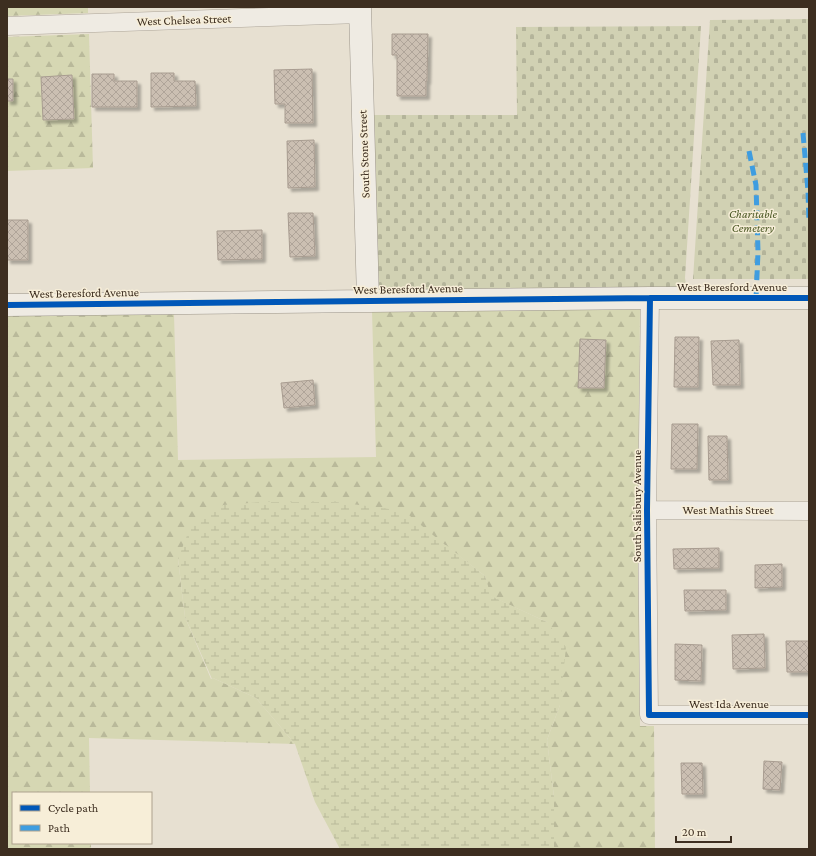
<svg xmlns="http://www.w3.org/2000/svg" width="816" height="856" font-family="'Crimson Pro',serif">
  <style>
    .forest { fill: url(#forest-firs) }
    .wetland { fill: url(#wetland-marsh) }
    .cemetery { fill: url(#cemetery-stones) }
    .building { fill: url(#building-cross-hatch); stroke: #a89c90; filter: url(#shadow) }
    .lines { fill: none; stroke-linecap: round; stroke-linejoin: round }
    .street-casing { stroke: #ada599; stroke-width: 19 }
    .secondary-casing { stroke: #9c958a; stroke-width: 23 }
    .street { stroke: #efebe3; stroke-width: 18 }
    .secondary { stroke: #efebe3; stroke-width: 22 }
    .quiet { stroke: #3f9de0; stroke-width: 5; stroke-dasharray: 10 5; stroke-linecap: butt }
    .cycleway-casing { stroke: #f7eed8; stroke-width: 8 }
    .cycleway { stroke: #0057b8; stroke-width: 6 }
    .labels { text-anchor: middle; stroke-width: 3; stroke-linejoin: round; paint-order: stroke }
    .street-label { font-size: 12px; fill: #3d2e20; stroke: #f7eed8 }
    .park-label { font-size: 12px; font-style: italic; fill: #4d5a26; stroke: #f7eed8 }
  </style>
  <defs>
    <pattern id="forest-firs" width="22" height="20" patternUnits="userSpaceOnUse"><rect width="22" height="20" fill="#d6d7b3"/><path d="M5 1l3.5 6h-7zM16 11l3.5 6h-7z" fill="#b9b99a"/></pattern>
    <pattern id="wetland-marsh" width="20" height="14" patternUnits="userSpaceOnUse"><rect width="20" height="14" fill="#d6d7b3"/><path d="M1 5h8M5 5V1M11 12h8M15 12V8" fill="none" stroke="#b9b99a"/></pattern>
    <pattern id="cemetery-stones" width="16" height="16" patternUnits="userSpaceOnUse"><rect width="16" height="16" fill="#d1d1b3"/><path d="M2 7V4a2 2 0 0 1 4 0v3zM10 15v-3a2 2 0 0 1 4 0v3z" fill="#b4b49a"/></pattern>
    <pattern id="building-cross-hatch" width="8" height="8" patternUnits="userSpaceOnUse"><rect width="8" height="8" fill="#cbbfb2"/><path d="M0 0l8 8M0 8l8-8" fill="none" stroke="#afa499"/></pattern>
    <filter id="shadow"><feDropShadow dx="3.5" dy="3.5" stdDeviation="1" flood-color="#0004"/></filter>
  </defs>
  <rect width="100%" height="100%" fill="#e7e0d1"/>
  <path class="forest" d="M7 7H88V13L7 16Z
    M89 34 93 168 7 171V37Z
    M640 308 638 520 640 726H654L655 849H554V797L547 740 560 705 547 622 490 596 485 576 445 545 337 502H261L178 559 185 617 211 679 213 678 256 698 295 744 89 738 90 793H13V843H91V849H7V316L174 314 178 460 376 457 372 311Z"/>
  <path class="wetland" d="M261 502H337L404 511 445 545H446L485 576 491 596 547 622 566 647 560 705 547 740 554 797V849H340L315 802 295 744 256 698 213 678 212 679 185 617 178 559 191 525 223 505Z"/>
  <path class="cemetery" d="M809 19V279H693L710 20Z
    M701 26 685 278 686 284 689 287 377 290 373 115H517L516 27Z"/>
  <path class="building" d="M392 34H428L427 81H426V96H397V55H392Z
    M312 69 313 123H285V104H275L274 70Z
    M151 73H174V81H195L196 106 151 107Z
    M92 74H114V81H137V107H92Z
    M72 75 74 119 43 120 41 77Z
    M7 79H13V101H7Z
    M314 140 315 187 288 188 287 141Z
    M288 213H313L315 256 290 257Z
    M7 220H28V260H7Z
    M262 230V259L218 260 217 231Z
    M675 337H699L698 387H674Z
    M580 339 606 340 604 388H578Z
    M739 340 740 385H713L711 341Z
    M313 380 315 405 284 408 281 383Z
    M672 424H698L697 469H671Z
    M708 436H727L728 480H709Z
    M719 548V568L674 569 673 549Z
    M782 564V587L755 588V565Z
    M684 590H726V610L685 611Z
    M764 634 765 668 733 669 732 635Z
    M786 641H809V672H787Z
    M675 644 702 645 701 681 675 680Z
    M764 761 782 762 780 790 763 789Z
    M681 763H702L703 794H682Z"/>
  <g class="lines">
    <g class="street-casing">
      <path id="street" d="M7 26 360 14
        M650 298 647 510 649 715H809
        M647 510 809 511"/>
    </g>
    <g class="secondary-casing">
      <path id="secondary" d="M360 7 368 300
        M7 305 650 298H809"/>
    </g>
    <use href="#street" class="street"/>
    <use href="#secondary" class="secondary"/>
    <path class="quiet" d="M803 133 808 191 809 222
      M749 151 756 185 758 252 756 298"/>
    <g class="cycleway-casing">
      <path id="cycleway" d="M650 298 647 510 649 715H809
        M7 305 650 298H809"/>
    </g>
    <use href="#cycleway" class="cycleway"/>
  </g>
  <g class="labels">
    <g class="street-label">
      <text transform="translate(184 20) rotate(-2)" y="4">West Chelsea Street</text>
      <text transform="translate(364 154) rotate(-92)" y="4">South Stone Street</text>
      <text x="732" y="291">West Beresford Avenue</text>
      <text transform="translate(408 289) rotate(-1)" y="4">West Beresford Avenue</text>
      <text transform="translate(84 293) rotate(-1)" y="4">West Beresford Avenue</text>
      <text transform="translate(637 506) rotate(-90)" y="4">South Salisbury Avenue</text>
      <text x="728" y="514">West Mathis Street</text>
      <text x="729" y="708">West Ida Avenue</text>
    </g>
    <g class="park-label">
      <text x="753" y="218">Charitable<tspan x="753" dy="14">Cemetery</tspan></text>
    </g>
  </g>
  <rect width="816" height="856" fill="none" stroke="#3d2e20" stroke-width="16"/>
  <rect x="12" y="792" width="140" height="52" fill="#f7eed8" stroke="#ada18e"/>
  <rect x="20" y="805" width="20" height="6" fill="#0057b8" stroke="#ada18e"/>
  <text x="48" y="812" font-size="12" fill="#3d2e20">Cycle path</text>
  <rect x="20" y="825" width="20" height="6" fill="#3f9de0" stroke="#ada18e"/>
  <text x="48" y="832" font-size="12" fill="#3d2e20">Path</text>
  <path d="M676 836v6h55v-6" fill="none" stroke="#3d2e20" stroke-width="2"/>
  <text x="682" y="836" font-size="12" fill="#3d2e20" stroke="#f7eed8" stroke-width="3" paint-order="stroke">20 m</text>
</svg>
